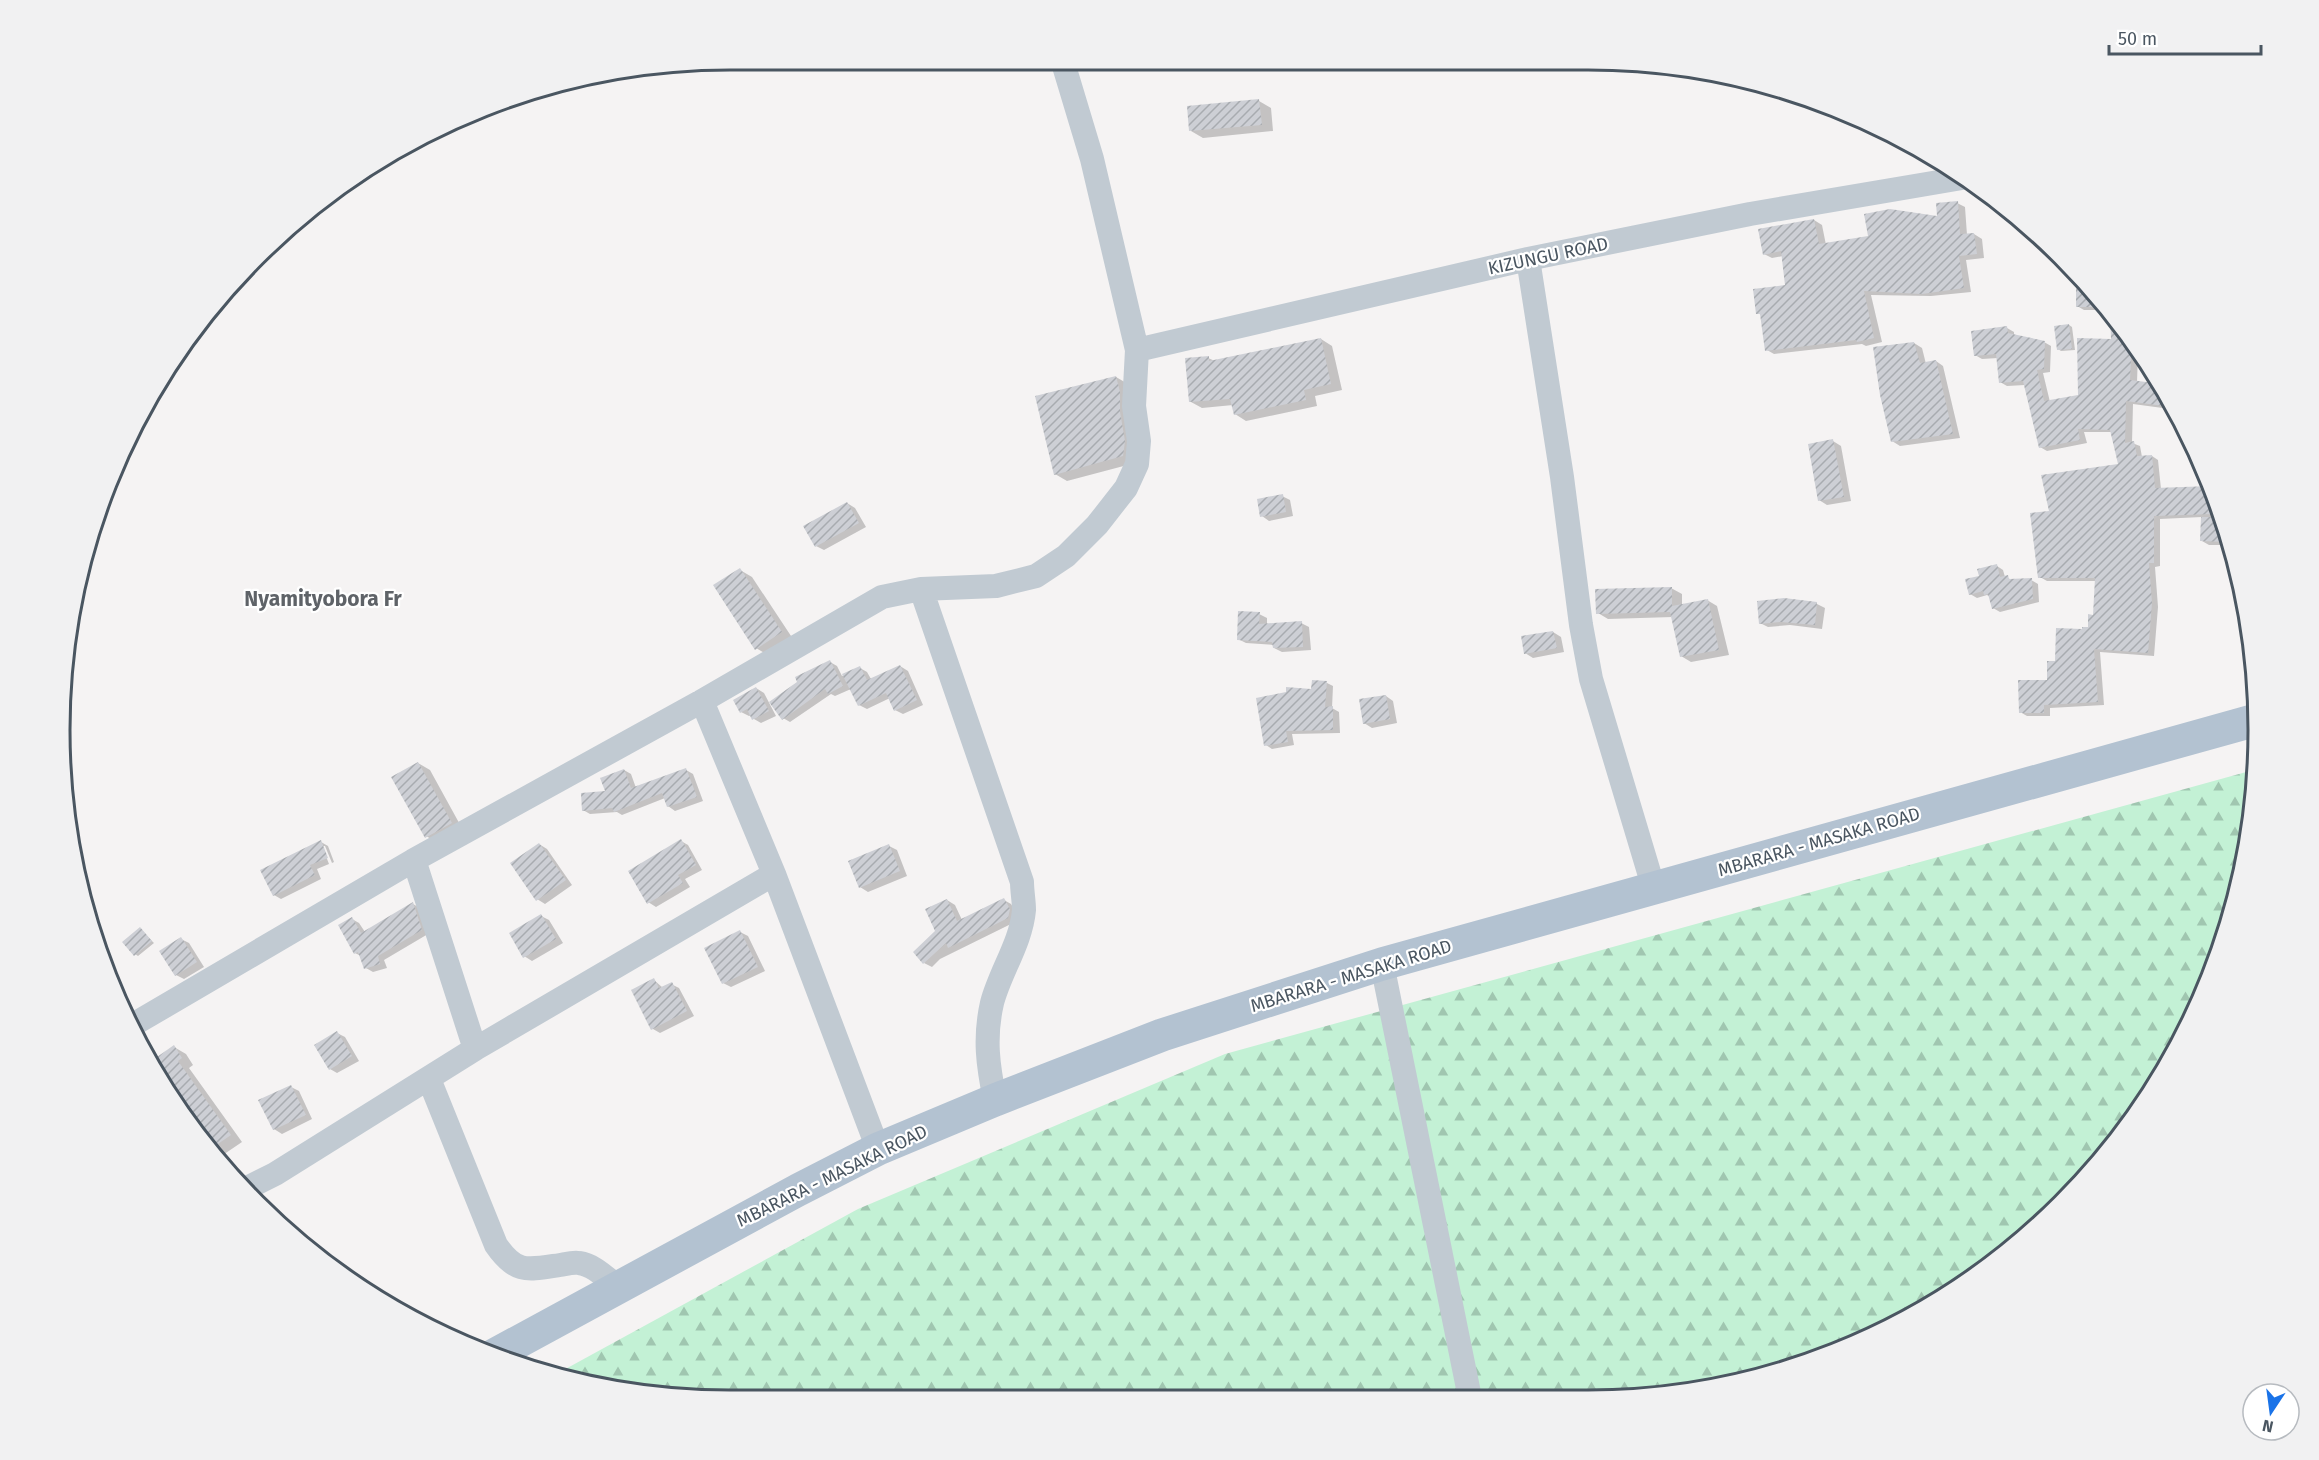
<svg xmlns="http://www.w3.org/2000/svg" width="2319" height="1460" font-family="'Fira Sans',sans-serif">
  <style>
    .forest { fill: url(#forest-firs) }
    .shadow { fill: #0003 }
    .building { fill: url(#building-hatch) }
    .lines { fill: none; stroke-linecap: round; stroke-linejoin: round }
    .minor { stroke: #c1cad2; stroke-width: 24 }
    .primary { stroke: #b3c2d1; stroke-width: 33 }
    .labels { text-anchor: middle; stroke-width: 4.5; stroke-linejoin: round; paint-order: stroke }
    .street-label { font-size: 18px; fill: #4a5661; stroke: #fff }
    .quarter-label { font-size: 21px; font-weight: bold; fill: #5f6368; stroke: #fff }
    .rim { fill: none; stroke: #4a5661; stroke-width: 3 }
  </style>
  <defs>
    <pattern id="forest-firs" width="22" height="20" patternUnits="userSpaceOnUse" patternTransform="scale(1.5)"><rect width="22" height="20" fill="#c3f1d5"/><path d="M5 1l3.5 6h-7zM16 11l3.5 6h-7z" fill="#a0c6b0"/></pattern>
    <pattern id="building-hatch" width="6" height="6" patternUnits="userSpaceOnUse" patternTransform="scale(1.5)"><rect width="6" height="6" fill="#cdcfd5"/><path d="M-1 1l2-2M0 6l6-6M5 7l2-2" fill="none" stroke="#a8abb0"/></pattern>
  </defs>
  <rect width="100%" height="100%" fill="#f5f3f3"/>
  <path class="forest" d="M2257 769 2236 904 2190 1027 2120 1138 1997 1261 1886 1331 1763 1377 1633 1399 643 1394 560 1372 858 1209 1225 1054Z"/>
  <path class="shadow" d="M1259 101 1271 108 1273 131 1203 138 1191 131Z
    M1957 203 1965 207 1967 235 1974 234 1982 239 1984 258 1966 260 1971 292 1931 296 1871 295 1882 342 1866 346 1862 344 1774 354 1767 350 1761 315 1758 313 1787 286 1783 256 1772 258 1764 254 1814 220 1822 225 1826 245 1870 238 1939 217Z
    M2093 289 2109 310H2084L2077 306Z
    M2112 315 2138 351 2137 383 2163 386 2171 399 2170 409 2133 404 2132 443 2140 446 2142 457 2152 456 2158 460 2161 489 2211 488 2219 504V519H2224L2231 545H2209L2202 541V517L2160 519V566L2155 567 2158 607 2154 656 2100 652 2104 705 2050 708V716H2027L2020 712 2048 681 2056 663 2084 631 2090 628 2094 616 2096 581H2047L2040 577 2051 513 2120 466 2113 432H2084L2087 443 2047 451 2040 447 2025 385 2007 386 2000 382 1998 358 1982 359 1975 355 2007 328 2014 332V336L2044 342 2051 346 2050 372 2043 373 2050 402 2079 396 2112 340Z
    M2069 325 2072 327 2075 350 2061 351 2058 349Z
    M1321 339 1332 346 1342 390 1315 396 1317 406 1246 421 1235 414 1233 405 1202 408 1191 402 1208 358 1215 361Z
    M1914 343 1922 348 1926 364 1936 361 1943 366 1960 438 1900 446 1892 441Z
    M1116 377 1128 384 1135 463 1067 481 1055 474Z
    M1833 441 1841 446 1851 501 1827 505 1819 500Z
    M1282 496 1290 500 1293 516 1269 521 1262 516Z
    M847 503 855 508 866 527 824 550 816 546Z
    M1997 566 2003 570 2005 577 2015 581 2031 580 2038 584 2039 602 2000 612 1993 608 1990 597 1987 595 1977 598 1970 594 1981 577Z
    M740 570 752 577 793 639 768 655 756 648Z
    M1671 588 1682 594V606L1707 600 1717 606 1729 655 1691 662 1681 656 1673 617 1608 619 1598 613Z
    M1784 600 1817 604 1825 608 1822 629 1790 625 1768 627 1760 623Z
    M1259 614 1267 618V625L1301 623 1309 627 1311 650 1282 652 1274 648V645L1246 643 1238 639Z
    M1553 632 1561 637 1564 652 1533 658 1525 653Z
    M830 662 837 666 842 676 860 668 867 672 871 679 900 666 908 671 923 705 903 714 895 710 890 698 867 709 859 705 851 689 835 696 831 694 790 722 783 718Z
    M1327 683 1333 686 1332 708 1339 712 1340 733 1292 734 1294 745 1272 749 1266 745 1312 690Z
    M756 688 764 693 776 716 761 723 754 719 752 715 749 716 741 712Z
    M1386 696 1393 701 1397 723 1372 728 1364 723Z
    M418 763 430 770 463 830 438 843 426 836Z
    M624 770 631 774 636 788 686 770 693 774 703 801 675 811 668 806 665 798 622 815 617 812 590 814 583 810 608 792Z
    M681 841 688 845 702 870 685 879 690 887 656 907 648 902Z
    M321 842 328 846 334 862 332 863 325 846H322L329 864 317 869 321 879 281 899 274 895Z
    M539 844 547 849 572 885 545 904 537 899Z
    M889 846 897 850 907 876 868 892 860 887Z
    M947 900 955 905 962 920 1004 900 1011 904 1017 914 1015 922 940 959 932 967 924 963Z
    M413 904 420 908 428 934 384 960 387 968 373 972 366 968 361 956 355 953 352 919 359 923 365 932Z
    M541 916 549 920 563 943 532 961 524 956Z
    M140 929 154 943 138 956 135 954Z
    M740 932 748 936 765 971 731 987 723 983Z
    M181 939 189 943 204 967 184 979 176 975Z
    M654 980 663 988 671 984 679 988 694 1016 660 1033 653 1029Z
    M337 1033 345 1037 359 1061 337 1073 330 1069Z
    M174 1047 186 1054 193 1065 189 1068 242 1142 217 1159 173 1103 151 1064Z
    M291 1087 299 1091 312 1119 282 1134 274 1129Z
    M299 1240 307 1244 313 1253Z"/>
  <path class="building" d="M1259 99 1262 125 1189 131 1187 106Z
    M1958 201 1960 234 1974 233 1977 254 1959 256 1964 288 1922 294 1864 291 1874 338 1857 342 1856 340 1765 351 1760 314H1756L1753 289 1785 285 1781 251 1763 255 1758 229 1814 219 1819 244 1868 236 1864 214 1890 209 1937 216 1936 203Z
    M2076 272 2093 288 2106 307H2076Z
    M2110 313 2132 342 2130 380 2162 384 2165 390 2164 406 2126 401 2125 443 2134 441 2137 456 2152 455 2155 488 2211 486 2213 514 2154 516V563H2149L2152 603 2148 653 2094 649 2098 702 2044 705V713H2019L2018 680H2047V661H2055L2056 628 2082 629V627H2088V614L2093 615 2095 578H2038L2030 513 2049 511 2041 475 2118 464 2110 430 2078 429 2080 440 2039 448 2023 381 1999 383 1996 354 1974 356 1971 331 2007 326 2008 333 2045 341 2044 369 2037 370 2044 401 2078 395 2077 338 2111 339Z
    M2069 324 2072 349 2057 350 2054 326Z
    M1321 338 1331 384 1304 390 1306 400 1234 415 1230 399 1189 402 1185 358 1209 356V361Z
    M1914 342 1920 363 1936 360 1953 434 1891 442 1880 395 1873 347Z
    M1116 376 1120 392V412L1125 441 1123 456 1054 475 1035 396Z
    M1833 439 1844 497 1818 501 1808 444Z
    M1283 494 1286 512 1260 517 1257 499Z
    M847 502 859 523 815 547 803 526Z
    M2201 517H2224L2230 542 2200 541Z
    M1997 564 2000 577 2008 575 2009 579 2032 578 2033 599 1992 609 1988 594 1984 595 1983 591 1969 595 1965 579 1979 576 1977 569Z
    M740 568 782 632 755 650 713 585Z
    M1672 587V606L1708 599 1719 650 1680 657 1670 612 1596 614 1595 589Z
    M1784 598 1817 602 1815 625 1781 622 1759 624 1757 601Z
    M1238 611 1260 612 1259 624 1302 621 1303 647 1273 648 1272 642 1237 640Z
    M1553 631 1557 648 1524 654 1521 636Z
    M830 660 843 686 828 694 825 689 782 720 769 702 797 682 795 677Z
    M900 665 917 700 894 711 886 693 858 706 842 674 860 666 867 680Z
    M1312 680 1327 681 1325 707 1333 706V730L1286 731 1288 742 1264 746 1256 698 1286 692V687L1311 689Z
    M756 687 769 711 752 720 747 709 740 713 733 700Z
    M1386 695 1390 719 1363 724 1359 699Z
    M418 762 452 823 425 838 391 777Z
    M686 768 697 797 667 807 662 793 614 812 612 808 582 811 581 793 605 791 600 778 624 769 631 788Z
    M681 839 696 865 678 875 683 883 647 904 628 871Z
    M321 840 328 858 310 865 315 875 273 896 260 870Z
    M539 843 566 880 536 901 510 863Z
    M889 844 900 871 859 888 848 861Z
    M1004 898 1010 909 1008 918 948 948 946 943 923 964 913 952 935 931 925 909 947 899 957 921Z
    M413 902 422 930 378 956 380 964 364 969 358 952 354 954 338 925 352 917 361 933Z
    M541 914 556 939 523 958 509 933Z
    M140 927 152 941 134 956 122 942Z
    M740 930 758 967 722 984 704 948Z
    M181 937 197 962 175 976 159 951Z
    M654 978 659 988 672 982 687 1011 651 1030 631 990Z
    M337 1031 352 1056 329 1070 314 1045Z
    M174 1045 182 1058 178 1061 231 1135 209 1150 173 1103 150 1062Z
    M291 1085 306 1115 273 1130 258 1100Z"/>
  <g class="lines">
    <path class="minor" d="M1528 259 1562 477 1581 625 1591 679 1654 889
      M1137 350 1528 259 1750 214 1962 178
      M921 589 1022 882C1022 891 1024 901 1024 910 1021 943 1000 972 992 1003 984 1038 988 1066 995 1100
      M702 701 774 874 878 1149
      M414 860 475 1049
      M1382 964 1470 1398
      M129 1027 414 860 702 701 882 597 921 589 996 586 1036 576 1066 556 1097 525 1126 488 1137 464 1139 441 1134 406 1137 350 1092 159 1064 66
      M429 1079 496 1245C516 1274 527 1270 560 1265 566 1264 573 1262 579 1263 594 1265 606 1278 618 1287
      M245 1189 275 1174 475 1049 774 874"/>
    <path class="primary" d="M494 1355 798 1190 878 1149 995 1100 1162 1035 1382 964 2256 720"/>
  </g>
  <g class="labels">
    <g class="street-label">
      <text transform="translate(1548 256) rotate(-12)" y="6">KIZUNGU ROAD</text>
      <text transform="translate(1819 842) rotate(-16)" y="6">MBARARA - MASAKA ROAD</text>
      <text transform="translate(1351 976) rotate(-17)" y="6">MBARARA - MASAKA ROAD</text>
      <text transform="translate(832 1176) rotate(-26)" y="6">MBARARA - MASAKA ROAD</text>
    </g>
    <g class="quarter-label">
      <text x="323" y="606">Nyamityobora Fr</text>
    </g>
  </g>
  <path d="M0 0H2319V1460H0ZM730 70H1588A660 660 0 0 1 2248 730V730A660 660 0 0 1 1588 1390H730A660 660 0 0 1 70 730V730A660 660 0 0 1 730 70Z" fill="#f1f1f2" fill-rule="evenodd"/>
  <path class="rim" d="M730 70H1588A660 660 0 0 1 2248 730V730A660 660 0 0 1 1588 1390H730A660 660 0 0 1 70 730V730A660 660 0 0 1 730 70Z"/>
  <g transform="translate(2271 1412) rotate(193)"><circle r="28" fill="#ffffff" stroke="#b7bbc0" stroke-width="1.5"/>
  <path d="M0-4.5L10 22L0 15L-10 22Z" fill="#1a73e8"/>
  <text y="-9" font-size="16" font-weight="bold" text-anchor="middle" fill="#4a5661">N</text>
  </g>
  <path d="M2109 45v9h152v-9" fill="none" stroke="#4a5661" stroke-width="3"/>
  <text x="2118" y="45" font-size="18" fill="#4a5661" stroke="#ffffff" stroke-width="4.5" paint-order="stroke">50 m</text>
</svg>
